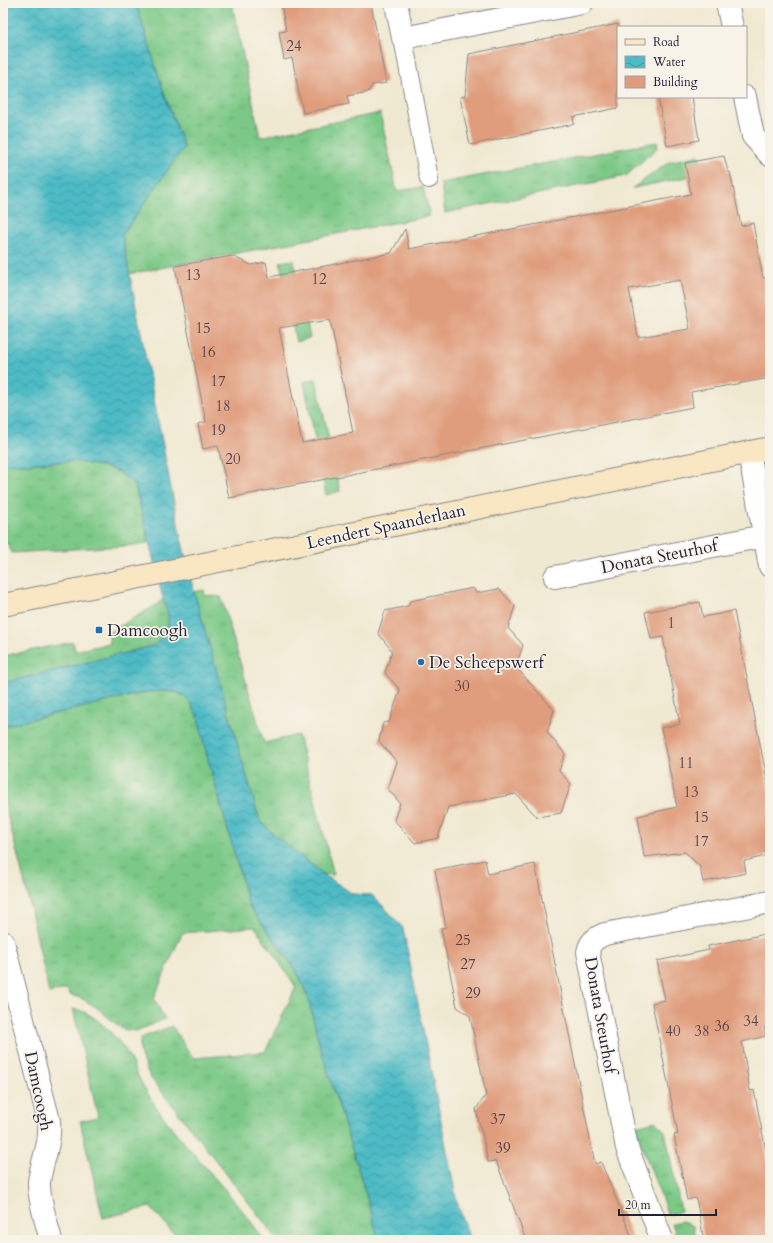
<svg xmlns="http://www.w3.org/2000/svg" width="773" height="1243" font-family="Cardo,serif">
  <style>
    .grass { fill: url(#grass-tufts); stroke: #4f7661 }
    .water { fill: url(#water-waves); stroke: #386e80 }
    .building { fill: #e09d7d; fill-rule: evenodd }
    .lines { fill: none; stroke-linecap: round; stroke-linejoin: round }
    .lane-casing { stroke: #898686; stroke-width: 20 }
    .street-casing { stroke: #898686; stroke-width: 24 }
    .secondary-casing { stroke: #898686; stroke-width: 24 }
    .lane { stroke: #fff; stroke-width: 18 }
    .street { stroke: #fff; stroke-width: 22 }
    .secondary { stroke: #f9e7c3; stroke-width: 22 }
    .poi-dot { fill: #1f6fb2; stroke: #f7f3e8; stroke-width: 1.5 }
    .labels { text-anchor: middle; stroke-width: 3.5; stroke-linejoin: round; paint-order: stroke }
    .number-label { font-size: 15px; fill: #52414c }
    .street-label { font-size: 17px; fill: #22223b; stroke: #f7f3e8 }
    .poi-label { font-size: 17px; fill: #22223b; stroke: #f7f3e8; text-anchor: start }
  </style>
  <defs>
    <pattern id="grass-tufts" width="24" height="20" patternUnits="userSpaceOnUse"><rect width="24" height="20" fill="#7cc987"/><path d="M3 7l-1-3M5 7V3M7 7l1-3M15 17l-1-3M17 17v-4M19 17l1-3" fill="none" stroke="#6bac75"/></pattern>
    <pattern id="water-waves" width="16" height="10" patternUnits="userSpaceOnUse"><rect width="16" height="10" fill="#4dbbc6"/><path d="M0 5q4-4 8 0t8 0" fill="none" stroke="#4098a2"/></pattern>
  </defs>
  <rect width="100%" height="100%" fill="#f7f3e8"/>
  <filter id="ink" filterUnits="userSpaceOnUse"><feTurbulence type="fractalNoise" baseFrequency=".025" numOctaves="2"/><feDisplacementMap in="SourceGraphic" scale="8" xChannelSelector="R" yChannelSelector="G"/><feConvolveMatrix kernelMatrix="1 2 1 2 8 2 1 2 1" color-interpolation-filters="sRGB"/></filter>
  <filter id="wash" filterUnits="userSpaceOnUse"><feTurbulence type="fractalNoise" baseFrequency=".012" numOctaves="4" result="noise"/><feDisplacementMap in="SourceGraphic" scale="16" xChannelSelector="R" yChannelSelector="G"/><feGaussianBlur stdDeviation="0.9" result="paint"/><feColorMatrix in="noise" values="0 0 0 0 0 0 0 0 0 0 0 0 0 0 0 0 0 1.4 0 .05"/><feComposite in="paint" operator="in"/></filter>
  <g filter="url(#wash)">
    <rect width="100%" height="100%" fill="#f0e9d2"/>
    <path class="grass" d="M136 3H232L260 137 380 113 397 191 423 187 430 216 129 274 122 235 184 147 164 93Z
      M657 142 658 147 626 176 445 213 441 183Z
      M699 155 703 174 633 188 669 162Z
      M294 260 310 338 296 342 280 262Z
      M316 379 340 491 326 495 304 382Z
      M72 461 102 466 119 472 135 485 149 542 140 545 11 553 9 544 3 545V463L21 464Z
      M204 590 205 595 221 597 264 743 298 735 334 875 323 874 273 834 259 819 194 592Z
      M163 599C171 620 171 632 153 646L3 683V656L73 642 75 651 110 643 108 633 156 605Z
      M163 691 175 692 185 696 191 704 198 717 206 752 249 906 297 972 308 997 319 1043 365 1191 379 1240H277L271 1231 150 1077C144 1064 137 1053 141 1038L172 1026 193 1058 265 1052 296 987 255 927 182 933 154 998 165 1019 136 1031 122 1029 96 1007 81 998 70 995 67 989 49 993 27 893 4 801 3 800V726L147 692Z
      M73 1009C92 1011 109 1030 121 1044 128 1052 132 1064 137 1074 144 1088 152 1102 162 1115 194 1158 234 1195 264 1240H179L150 1207 103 1218 80 1121 98 1117Z
      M655 1121 665 1131 681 1211 668 1215 640 1141 636 1126Z
      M682 1221 693 1226 696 1240H678L672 1223Z"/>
    <path class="water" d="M3 3H136L164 93 184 147 122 235 180 534 194 592 259 819 273 834 323 874 353 894 372 895 384 907 403 928 457 1202 470 1240H379L365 1191 319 1043 308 997 297 972 249 906 206 752 198 717 191 704 185 696 175 692 163 691 147 692 3 726V683L153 646C171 632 171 620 163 599L135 485 119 472 101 466 72 461 21 464 3 463Z"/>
    <g id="blocks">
      <path class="building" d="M281 3H371L386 83 372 85 368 92 347 96 349 104 303 113 292 58 284 60 279 32 286 31Z
        M618 24V108L573 117 574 124 470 145 460 97 465 96 469 54Z
        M658 97H692L699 140 667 146Z
        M724 156 728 172H730L741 226 753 223 763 278 770 276V378L691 392 693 407 229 498 218 446 203 449 198 424 206 422 175 266 232 256 251 265 266 262 269 277 391 253 405 229 409 249 600 212 691 194 685 163ZM680 280 690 329 638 337 629 289ZM330 320 353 433 302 443 279 328Z
        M473 588 476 593 499 589 515 606 508 628 523 645 516 667 554 710 547 732 565 754 559 771 571 784 561 813 537 817 516 794 448 807 438 838 415 843 394 820 400 803 388 789 397 762 379 741 383 723 389 722 400 690 385 673 392 651 378 633 385 611 408 606 410 601Z
        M700 602 703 617 734 611 770 795V855L744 861 746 873 703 882 700 867 685 852 644 857 638 816 677 807 661 728 680 724 663 637 651 639 645 612Z
        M485 860 488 874 535 864 595 1164 601 1162 633 1240H526L496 1161 488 1162 482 1132 481 1131 476 1109 486 1095 470 1016 457 1007 441 928 446 927 435 870Z
        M770 933V1026L764 1027 766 1036 742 1042 750 1091 754 1090 770 1172V1240H704L696 1198 687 1200 674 1135 678 1134 652 1003 665 1000 657 961 709 950 708 946Z"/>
    </g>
  </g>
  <g filter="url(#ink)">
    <use href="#blocks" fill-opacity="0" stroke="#898686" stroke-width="1"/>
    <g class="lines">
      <g class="lane-casing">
        <path id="lane" d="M403 38 429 179"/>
      </g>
      <g class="street-casing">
        <path id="street" d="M396 3 403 38 582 3
          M727 3 732 27
          M745 97 753 136 770 155
          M749 452 770 566
          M555 577 764 536
          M3 942 49 1121C51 1145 42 1159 39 1182 38 1197 47 1225 51 1240
          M662 1240 627 1148 588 952C590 942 595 938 605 934L770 902"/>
      </g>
      <g class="secondary-casing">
        <path id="secondary" d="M3 605 770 448"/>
      </g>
      <use href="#lane" class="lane"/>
      <use href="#street" class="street"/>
      <use href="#secondary" class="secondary"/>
    </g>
  </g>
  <g class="poi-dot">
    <rect x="95" y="626" width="8" height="8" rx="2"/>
    <circle cx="421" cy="662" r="4"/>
  </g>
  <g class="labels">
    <g class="number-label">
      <text x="294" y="51">24</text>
      <text x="193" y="280">13</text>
      <text x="319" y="284">12</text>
      <text x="203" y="333">15</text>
      <text x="208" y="357">16</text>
      <text x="218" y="386">17</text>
      <text x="223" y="411">18</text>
      <text x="218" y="435">19</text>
      <text x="233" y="464">20</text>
      <text x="671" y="628">1</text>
      <text x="462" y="691">30</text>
      <text x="686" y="768">11</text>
      <text x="691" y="797">13</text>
      <text x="701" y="822">15</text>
      <text x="701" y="846">17</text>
      <text x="463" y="945">25</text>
      <text x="468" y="969">27</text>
      <text x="473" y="998">29</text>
      <text x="751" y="1026">34</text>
      <text x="722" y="1031">36</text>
      <text x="673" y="1036">40</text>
      <text x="702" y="1036">38</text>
      <text x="498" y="1124">37</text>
      <text x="503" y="1153">39</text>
    </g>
    <g class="street-label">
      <text transform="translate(386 526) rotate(-12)" y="6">Leendert Spaanderlaan</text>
      <text transform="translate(659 556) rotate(-11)" y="6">Donata Steurhof</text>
      <text transform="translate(601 1015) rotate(80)" y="6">Donata Steurhof</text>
      <text transform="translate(39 1091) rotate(78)" y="6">Damcoogh</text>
    </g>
    <g class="poi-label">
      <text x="107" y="636">Damcoogh</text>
      <text x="429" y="668">De Scheepswerf</text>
    </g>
  </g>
  <rect width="773" height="1243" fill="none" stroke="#f7f3e8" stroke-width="16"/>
  <rect x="617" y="26" width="130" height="72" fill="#f7f3e8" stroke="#a29fa3"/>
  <rect x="625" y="39" width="20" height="6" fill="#f9e7c3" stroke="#a29fa3"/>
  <text x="653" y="46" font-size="12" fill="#22223b">Road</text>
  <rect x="625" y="56" width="20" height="12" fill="url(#water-waves)" stroke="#a29fa3"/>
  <text x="653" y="66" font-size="12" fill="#22223b">Water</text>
  <rect x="625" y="76" width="20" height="12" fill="#e09d7d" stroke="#a29fa3"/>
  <text x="653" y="86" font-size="12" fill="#22223b">Building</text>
  <path d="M619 1209v6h97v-6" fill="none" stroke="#22223b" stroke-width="2"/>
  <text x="625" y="1209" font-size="12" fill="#22223b" stroke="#f7f3e8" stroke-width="3" paint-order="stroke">20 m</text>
</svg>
